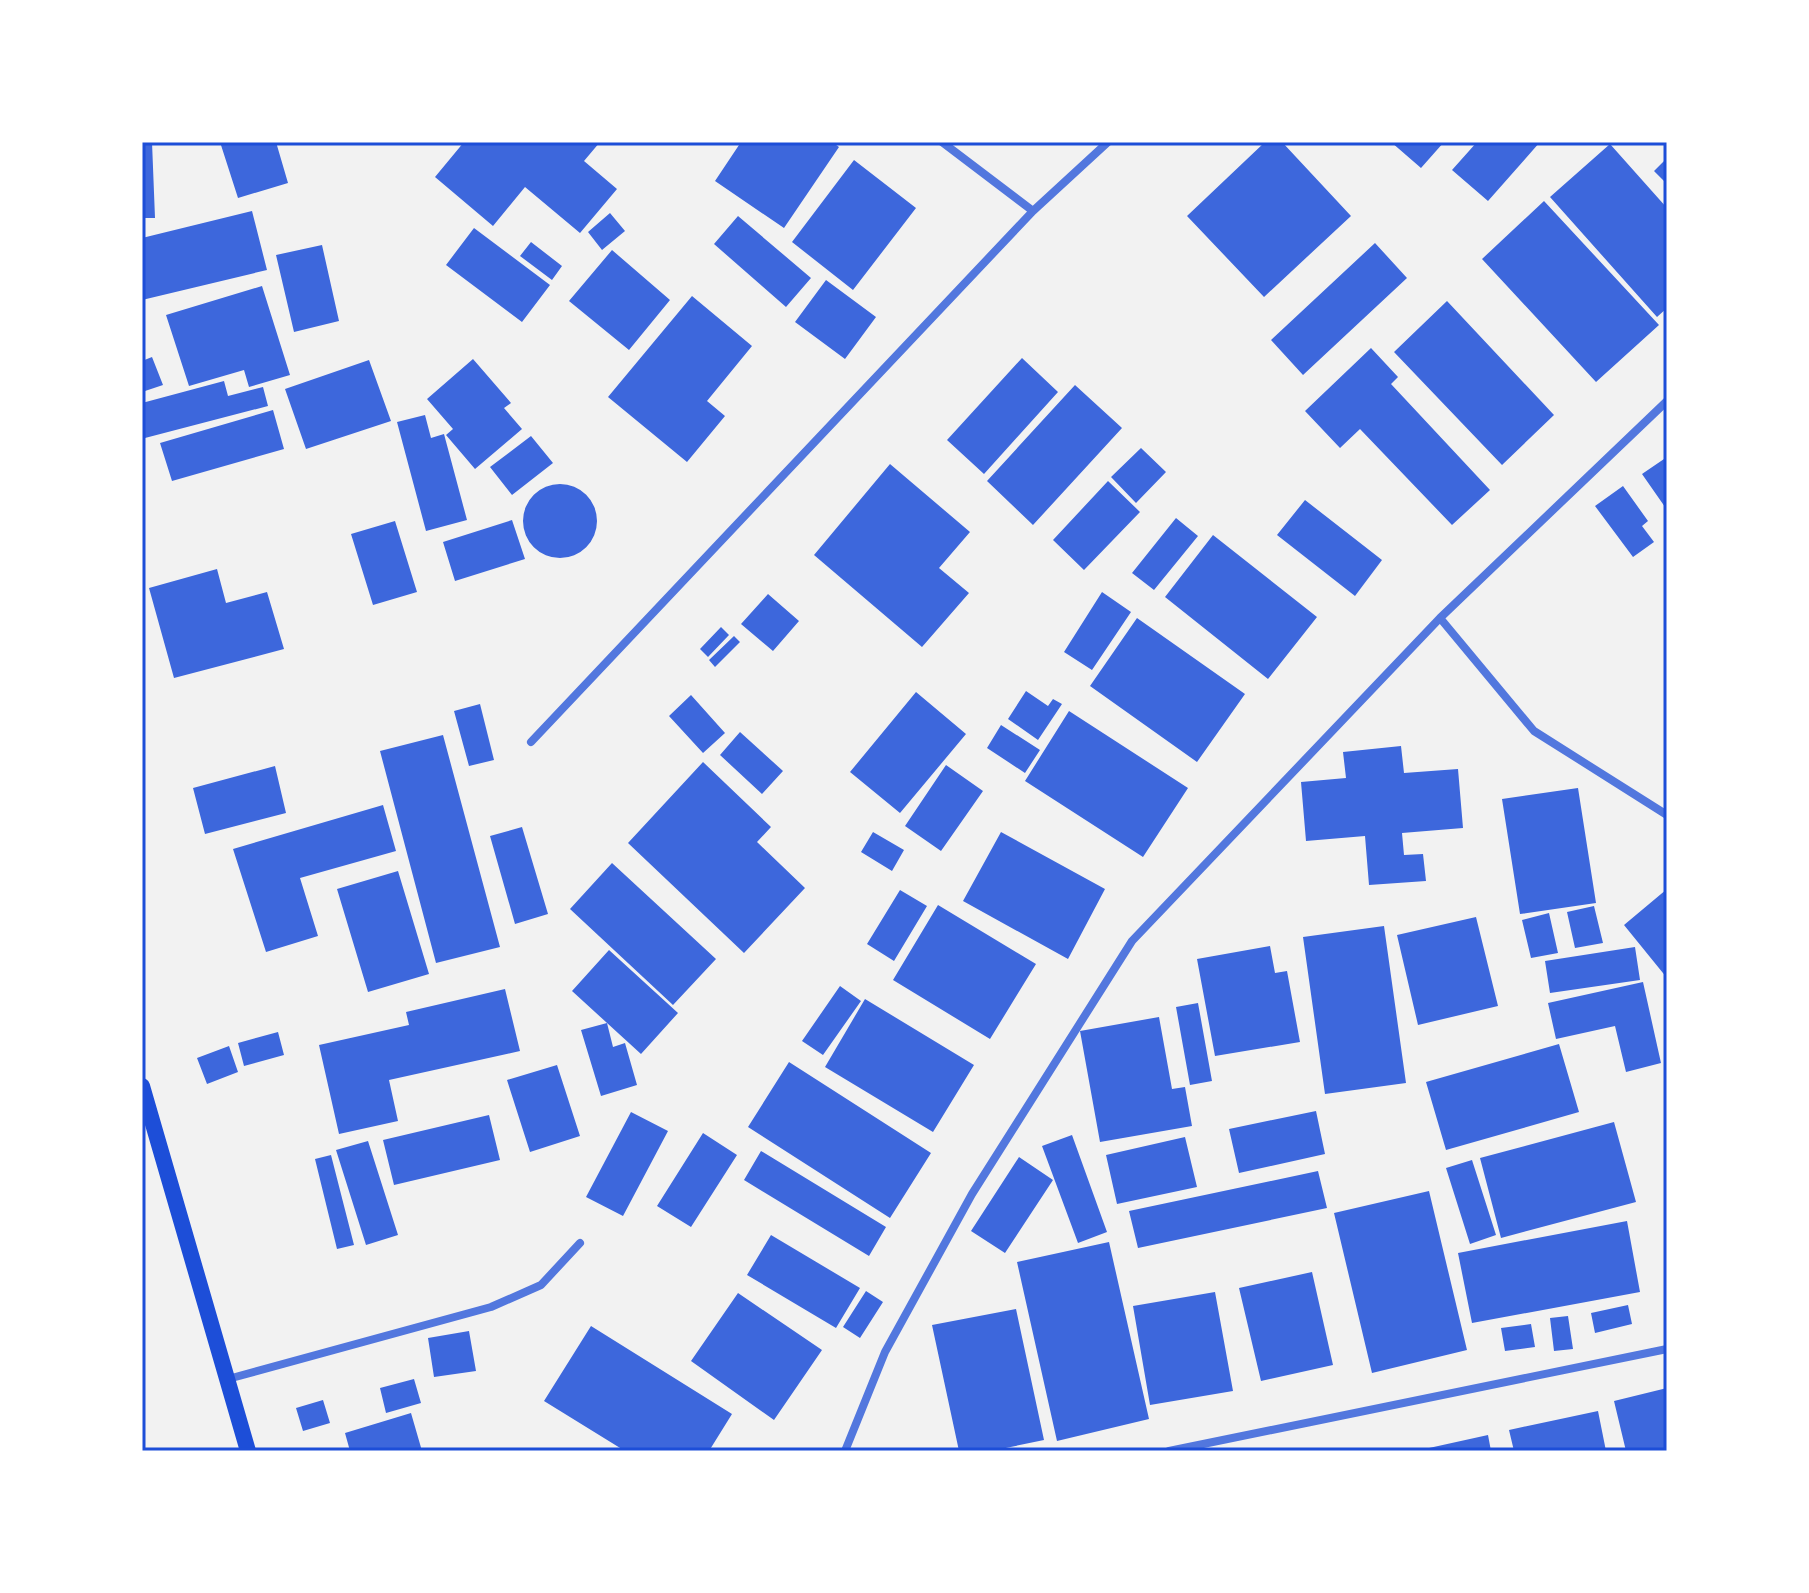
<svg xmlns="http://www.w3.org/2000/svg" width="1809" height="1593" font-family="Manrope,sans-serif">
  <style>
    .building { fill: #3d67dc }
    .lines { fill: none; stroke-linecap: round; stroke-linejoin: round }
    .minor { stroke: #5277de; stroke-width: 8 }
    .secondary { stroke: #1d4ed8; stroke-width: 16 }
    .neatline { fill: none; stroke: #1d4ed8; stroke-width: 3 }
  </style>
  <rect width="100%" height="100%" fill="#f2f2f2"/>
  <path class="building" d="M142 142H152L155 218H142Z
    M220 142H276L288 183 238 198Z
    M464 142H600L584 161 617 189 580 233 525 187 493 226 435 177Z
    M741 142H832L839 147 784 228 715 181Z
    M1265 142H1282L1351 216 1264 297 1187 216Z
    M1391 142H1444L1421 168Z
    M1477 142H1540L1488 201 1452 170Z
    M1610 144 1667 208V308L1657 317 1550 197Z
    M1667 158V184L1654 171Z
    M854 160 916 208 853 290 792 242Z
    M1544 201 1659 325 1596 382 1482 259Z
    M252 211 267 270 142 300V238Z
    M610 213 625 231 602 250 588 232Z
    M738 216 811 278 786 307 714 244Z
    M474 228 550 285 522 322 446 265Z
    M531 242 562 266 552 280 520 256Z
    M1375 243 1407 278 1303 375 1271 340Z
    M322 245 339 321 294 332 276 255Z
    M612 250 670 300 629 350 569 301Z
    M826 280 876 317 845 359 795 322Z
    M262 286 290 375 249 387 244 370 189 386 166 315Z
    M692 296 752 346 707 401 725 416 687 462 608 397Z
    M1447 301 1554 415 1502 465 1394 352Z
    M1371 348 1398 377 1391 384 1490 490 1452 525 1360 429 1340 448 1305 411Z
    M152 357 163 385 142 392V361Z
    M1022 358 1058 392 984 474 947 440Z
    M473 359 511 403 504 408 522 429 475 469 446 435 453 429 427 399Z
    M369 360 391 421 306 449 285 389Z
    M224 381 228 396 263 387 268 406 145 438 142 425V403Z
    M1075 385 1122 428 1033 525 987 481Z
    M273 410 284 449 172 481 160 443Z
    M425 415 431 438 444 434 467 520 426 531 397 422Z
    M531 436 553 463 512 495 490 467Z
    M1141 448 1166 472 1136 503 1111 477Z
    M1664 459 1667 462V506L1665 507 1642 474Z
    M890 464 970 532 939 568 969 593 922 647 814 555Z
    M1108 481 1140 512 1084 570 1053 540Z
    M523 521a37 37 0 1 1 74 0a37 37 0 1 1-74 0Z
    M1623 486 1648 521 1642 526 1654 542 1633 557 1595 506Z
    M1305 500 1382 560 1355 596 1277 535Z
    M1176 518 1198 536 1154 590 1132 573Z
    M512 520 525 559 455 581 443 542Z
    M395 521 417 592 373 605 351 534Z
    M1213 535 1317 617 1268 679 1165 597Z
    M217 569 226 603 267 592 284 649 174 678 149 588Z
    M1102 592 1131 612 1092 670 1064 652Z
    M768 594 799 621 773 651 741 624Z
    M1137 618 1245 694 1197 762 1090 686Z
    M721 627 729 635 708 657 700 649Z
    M734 636 740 642 715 667 709 660Z
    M1026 691 1048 706 1053 699 1062 704 1038 740 1008 719Z
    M916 692 966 734 900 813 850 772Z
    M691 695 725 733 703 753 669 716Z
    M480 704 494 760 469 766 454 711Z
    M1069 711 1188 788 1143 857 1025 781Z
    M1001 725 1040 750 1025 773 987 748Z
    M740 732 783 771 762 794 720 755Z
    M443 735 500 947 436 963 380 751Z
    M1401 746 1404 773 1458 769 1463 828 1402 833 1404 855 1423 854 1426 881 1369 885 1365 836 1306 841 1301 782 1346 778 1343 752Z
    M703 762 771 827 757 842 805 888 744 953 628 843Z
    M946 765 983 791 941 851 905 826Z
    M275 766 286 813 205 834 193 788Z
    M1578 788 1596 903 1520 914 1502 799Z
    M383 805 396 851 300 878 318 936 266 952 233 849Z
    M522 827 548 914 515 924 490 836Z
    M873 832 904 850 892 871 861 852Z
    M1001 832 1105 889 1068 959 963 901Z
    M612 863 716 959 673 1005 570 909Z
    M398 871 429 974 368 992 337 889Z
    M1667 889V978L1624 925Z
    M900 890 927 906 894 961 867 944Z
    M938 905 1036 964 990 1039 893 980Z
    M1594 906 1603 943 1575 948 1567 912Z
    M1549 913 1558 953 1531 958 1522 920Z
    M1476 917 1498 1006 1418 1025 1397 935Z
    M1384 926 1406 1083 1325 1094 1303 937Z
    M1270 946 1275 973 1287 971 1300 1042 1215 1056 1197 959Z
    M1635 947 1640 980 1550 993 1545 961Z
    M609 950 678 1013 641 1054 572 991Z
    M1643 982 1661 1063 1626 1072 1615 1026 1556 1039 1548 1003Z
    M840 986 861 1001 823 1055 802 1041Z
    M505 989 520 1051 389 1080 398 1121 339 1134 319 1045 409 1025 406 1012Z
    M865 999 974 1065 933 1132 825 1067Z
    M1198 1003 1212 1081 1190 1085 1176 1007Z
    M1159 1017 1172 1089 1185 1087 1192 1126 1100 1142 1080 1031Z
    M607 1023 613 1047 625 1043 637 1085 601 1096 581 1030Z
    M278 1032 284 1055 244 1066 238 1043Z
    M1559 1044 1579 1112 1446 1150 1426 1082Z
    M229 1046 238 1072 207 1084 197 1058Z
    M789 1062 931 1153 890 1218 748 1127Z
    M557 1065 580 1136 530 1152 507 1080Z
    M1316 1111 1325 1154 1239 1173 1229 1129Z
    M631 1112 668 1131 623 1216 586 1197Z
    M489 1115 500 1160 394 1185 383 1140Z
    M1614 1122 1636 1202 1501 1238 1480 1158Z
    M703 1133 737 1155 691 1227 657 1206Z
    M1072 1135 1107 1232 1078 1243 1042 1146Z
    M1185 1137 1197 1187 1117 1204 1106 1155Z
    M368 1141 398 1235 366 1245 336 1150Z
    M761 1151 886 1227 869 1256 744 1180Z
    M331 1155 354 1245 337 1249 315 1159Z
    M1019 1157 1053 1180 1005 1253 971 1231Z
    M1472 1160 1496 1235 1470 1244 1446 1168Z
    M1318 1171 1327 1208 1138 1248 1129 1211Z
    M1429 1191 1467 1350 1372 1373 1334 1213Z
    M1627 1221 1640 1292 1472 1323 1458 1253Z
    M771 1235 860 1288 836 1328 747 1275Z
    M1109 1242 1149 1419 1057 1441 1017 1262Z
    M1312 1272 1333 1365 1261 1381 1239 1288Z
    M866 1291 883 1302 860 1338 843 1327Z
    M1215 1292 1233 1391 1150 1405 1133 1306Z
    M738 1293 822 1350 774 1420 691 1361Z
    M1628 1305 1632 1324 1595 1333 1591 1313Z
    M1016 1309 1044 1440 991 1451H959L932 1325Z
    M1568 1316 1573 1349 1554 1351 1550 1318Z
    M1531 1324 1535 1347 1505 1351 1501 1328Z
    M591 1326 732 1414 709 1451H625L544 1401Z
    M469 1331 476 1371 434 1377 428 1338Z
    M414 1379 421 1403 386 1413 380 1388Z
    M1667 1388V1451H1626L1614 1401Z
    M323 1400 330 1423 303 1431 296 1408Z
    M1598 1411 1606 1451H1514L1509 1430Z
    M411 1413 422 1451H350L345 1433Z
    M1488 1435 1491 1451H1421L1420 1450Z"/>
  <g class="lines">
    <path class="minor" d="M942 142 1033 211
      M1440 618 1534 731 1667 815
      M531 742 1033 211 1108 142
      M228 1379 491 1307 541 1285 580 1243
      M845 1451 885 1352 972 1194 1132 941 1440 618 1667 401
      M1169 1451 1667 1349"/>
    <path class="secondary" d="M142 1086 248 1451"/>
  </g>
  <rect width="1809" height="1593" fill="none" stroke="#ffffff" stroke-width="288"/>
  <rect x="144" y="144" width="1521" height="1305" class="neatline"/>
</svg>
